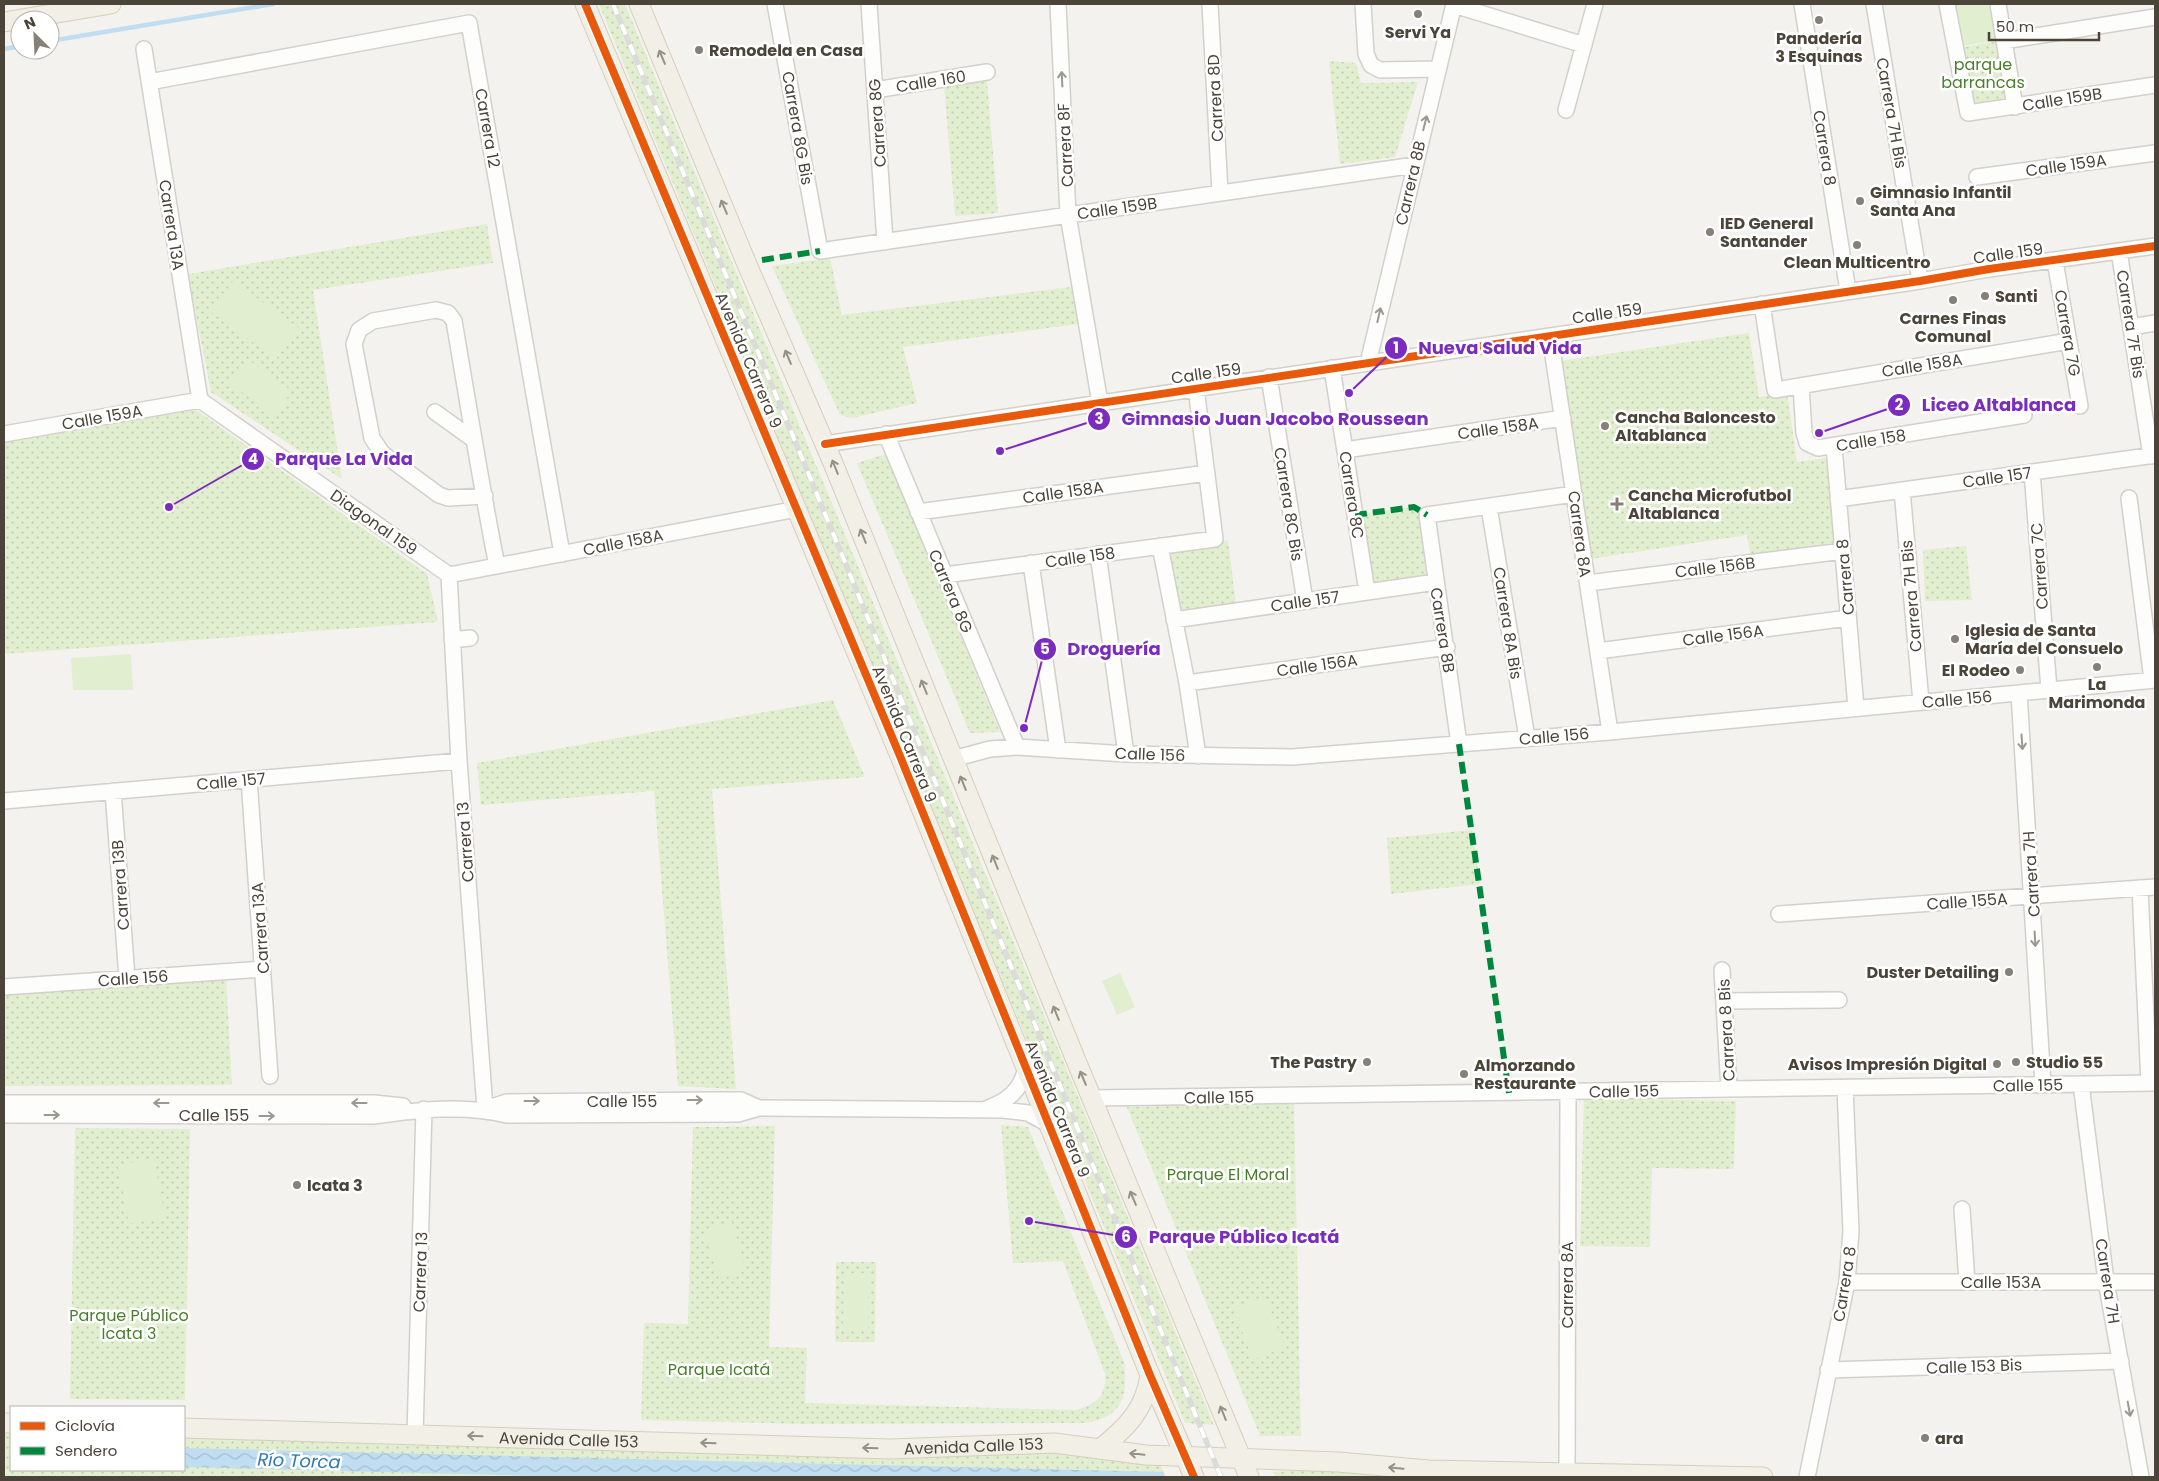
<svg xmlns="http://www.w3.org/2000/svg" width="2159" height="1481" font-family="Poppins,sans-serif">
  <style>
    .grass { fill: url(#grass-dots) }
    .garden { fill: #e1eecf }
    .water { fill: url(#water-waves) }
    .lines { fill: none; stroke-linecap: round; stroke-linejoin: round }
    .stream { stroke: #c0ddf1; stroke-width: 4.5 }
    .minor-casing { stroke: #d2d0cb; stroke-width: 18 }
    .major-casing { stroke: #d6cebb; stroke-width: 21 }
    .minor { stroke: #fdfdfc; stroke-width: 15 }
    .major { stroke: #f2efe6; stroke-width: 19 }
    .rail-casing { stroke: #dbdbda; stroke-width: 5.5 }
    .rail { stroke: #fff; stroke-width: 4; stroke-dasharray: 11; stroke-linecap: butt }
    .quiet { stroke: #00873e; stroke-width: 6; stroke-dasharray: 12 6; stroke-linecap: butt }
    .cycleway-casing { stroke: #fff; stroke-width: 11 }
    .cycleway { stroke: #e8590c; stroke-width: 8 }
    .oneway { stroke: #969187 }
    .oneway2 { stroke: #9b9791 }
    .poi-dot { fill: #868178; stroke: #fff; stroke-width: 2 }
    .labels { text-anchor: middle; stroke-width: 5; stroke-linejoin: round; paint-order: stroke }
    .poi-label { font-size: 16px; font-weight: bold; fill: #4b4439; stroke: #fff; text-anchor: start }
    .park-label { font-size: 16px; fill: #4a7f2a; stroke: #fff }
    .street-label { font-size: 16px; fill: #4b4439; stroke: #fff }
    .water-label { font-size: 18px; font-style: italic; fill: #2e7ab2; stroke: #fff }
    .leader { fill: none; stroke: #7b2cbf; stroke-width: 2 }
    .callout-dot { fill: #7b2cbf; stroke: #fff; stroke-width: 2 }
    .mark-label { font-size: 15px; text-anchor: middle; font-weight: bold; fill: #fff }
    .callout-label { font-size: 18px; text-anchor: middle; font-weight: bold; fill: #7b2cbf; stroke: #fff; stroke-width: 5; stroke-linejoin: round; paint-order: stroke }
  </style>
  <defs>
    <pattern id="grass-dots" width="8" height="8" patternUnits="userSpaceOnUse" patternTransform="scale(1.25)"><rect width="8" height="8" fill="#e1eecf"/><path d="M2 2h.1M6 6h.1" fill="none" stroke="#c3cdb2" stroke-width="1.8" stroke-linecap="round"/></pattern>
    <pattern id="water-waves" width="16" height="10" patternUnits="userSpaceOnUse" patternTransform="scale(1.25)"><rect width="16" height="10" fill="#c0ddf1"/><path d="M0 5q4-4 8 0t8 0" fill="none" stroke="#a6bfcf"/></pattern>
  </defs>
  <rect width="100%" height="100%" fill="#f4f2ee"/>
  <path class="grass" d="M599 4H625L1214 1425 1185 1423Z
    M1998 41 2008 98 1969 105 1959 48Z
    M1329 61 1356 63 1361 83 1418 82 1395 157 1340 164Z
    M987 81 998 213 955 216 944 85Z
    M487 224 493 263 313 290 342 479 211 392 188 274Z
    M830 258 842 315 1071 287 1078 324 903 347 917 403 852 418 840 415 772 266Z
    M1749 333 1759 397 1787 393 1797 462 1826 458 1840 546 1751 559 1747 535 1590 559 1560 361Z
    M195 409 427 574 438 622 4 654V441Z
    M886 454 1000 732 970 733 857 463Z
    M1414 507 1427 515 1436 582 1367 592 1355 515Z
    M1228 540 1236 604 1179 610 1166 551Z
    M1966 546 1972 600 1925 601 1923 550Z
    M833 700 865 777 712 789 736 1089 678 1086 654 791 481 805 477 763Z
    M1472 830 1480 884 1391 894 1387 838Z
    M226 979 232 1085 4 1086V994Z
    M1584 1098 1736 1101 1734 1169 1652 1168 1650 1247 1580 1246Z
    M1294 1103 1301 1436H1260L1127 1107Z
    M1001 1125 1028 1127 1124 1362C1129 1397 1121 1419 1083 1423L805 1424 641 1420 644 1323 688 1324 693 1127 775 1126 769 1347 807 1348 805 1403 1076 1410C1097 1404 1106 1396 1105 1374L1063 1261 1013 1263Z
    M75 1128 190 1129 185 1400 70 1399Z
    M836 1262H876L875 1342H835Z
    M4 1432H11V1470H184V1437L1053 1452 1161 1466 1166 1477H4Z
    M1328 1469 1399 1477H1276L1273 1472Z"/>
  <path class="garden" d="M1949 4H1992L1998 40 1956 47Z
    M233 281 299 328 276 359 211 312Z
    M247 359 292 391 275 416 229 383Z
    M131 654 133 690H73L71 658Z
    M1120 973 1135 1007 1117 1015 1102 981Z
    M154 1158 165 1217 129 1224 118 1165Z
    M732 1222 746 1271 719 1279 704 1230Z
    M844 1273H869L868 1331H843Z
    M1265 1296 1285 1347 1253 1360 1233 1308Z"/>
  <path class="water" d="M184 1448 1163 1472 1165 1477H576L184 1467Z"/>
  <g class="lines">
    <path class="stream" d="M50 41 273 4
      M4 49 20 46"/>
    <g class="minor-casing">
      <path id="minor" d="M775 4 820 251 1415 165
        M869 4 885 242
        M1058 4 1068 215 1100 403
        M1210 4 1220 193
        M1363 4 1366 54 1371 65 1380 70 1438 69
        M1802 4 1848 291
        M1874 4 1920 281
        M1947 4 1968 113 2155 85
        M1998 4 2015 107
        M1454 5 1584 45
        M2004 41 2155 17
        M144 49 200 400
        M149 82 469 23 562 554
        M875 90 987 72
        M1566 110 1595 4
        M1977 177 2155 153
        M2119 251 2151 456
        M2055 261 2080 406
        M1762 304 1775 390 2069 341
        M2131 327 2155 323
        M1550 336 1610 732
        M1368 363 1454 4
        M1332 368 1367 592
        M1269 377 1305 601
        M1801 386 1804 433 1807 443 1818 448 2024 415
        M200 400 449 575
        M435 412 474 440
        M4 434 200 400
        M886 434 1017 747
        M825 444 1920 281 1989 269 2155 246
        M1834 446 1856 708
        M1345 450 1563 418
        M2032 472 2049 690
        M1902 490 1921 702
        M485 496 448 498 439 495 382 453 372 438 354 344 359 330 373 321 436 310 448 313 454 321C468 403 481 485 497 566
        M2129 498 2152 680
        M1838 499 2155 455
        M1489 507 1527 738
        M918 512 1207 473
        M1160 546 1187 683 1198 756
        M1098 554 1126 754
        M1031 563 1058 750
        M449 575 459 761 485 1109
        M449 575 797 509
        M945 575 1215 539 1196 388
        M1588 583 1843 551
        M1174 620 1436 582
        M452 640 470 638
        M1598 651 1848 618
        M1187 683 1447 647
        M2019 693 2043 1085
        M1459 744 1427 515 1574 494
        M953 759 990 749 1017 747 1126 754 1292 757 1610 732 2155 680
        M249 779 270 1076
        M113 791 127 978
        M4 801 459 761
        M2140 888 2149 1083
        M1779 914 2155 887
        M1722 970 1729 1089
        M4 987 263 969
        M1724 1001 1839 1000
        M2081 1084 2106 1281 2141 1477
        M1092 1098 2155 1083
        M4 1103H374L403 1106
        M988 1108C1008 1101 1021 1090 1026 1068
        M485 1109 507 1102 716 1100H741L759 1108
        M4 1115 374 1116C418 1110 463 1104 507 1115L738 1114 759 1108 1003 1110 1028 1113 1048 1124
        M1962 1209 1967 1282
        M1847 1282H2155
        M1828 1370 2121 1361
        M415 1435 424 1109
        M1567 1477 1568 1092
        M1807 1477 1847 1282 1851 1231 1845 1088"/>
    </g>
    <g class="major-casing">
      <g id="major">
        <path d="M585 4 900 756 1150 1375 1194 1477"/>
        <path d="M639 4 746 262 833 463 1075 1058 1249 1477"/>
        <path d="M4 22 111 4"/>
        <path d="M4 1423H11"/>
        <path id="s1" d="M184 1428 890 1449 1054 1443 1146 1455 1338 1462 1429 1470 1763 1477"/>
        <path d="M1100 1449C1127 1427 1145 1410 1150 1375"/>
      </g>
    </g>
    <use href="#minor" class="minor"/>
    <use href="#major" class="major"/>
    <g class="rail-casing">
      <path id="rail" d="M613 4 800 453 1221 1477"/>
    </g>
    <use href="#rail" class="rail"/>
    <path class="quiet" d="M762 260 820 251
      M1355 515 1414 507 1427 515
      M1459 744 1509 1093"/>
    <g class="cycleway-casing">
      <path id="cycleway" d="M585 4 900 756 1150 1375 1194 1477
        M825 444 1920 281 1989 269 2155 246"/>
    </g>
    <use href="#cycleway" class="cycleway"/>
  </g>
  <defs><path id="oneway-shaft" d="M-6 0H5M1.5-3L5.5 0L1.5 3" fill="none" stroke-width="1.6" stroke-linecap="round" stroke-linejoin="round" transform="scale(1.25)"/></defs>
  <g class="oneway">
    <use href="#oneway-shaft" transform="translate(662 57) rotate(-113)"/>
    <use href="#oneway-shaft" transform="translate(724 207) rotate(-113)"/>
    <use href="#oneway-shaft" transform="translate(788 357) rotate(-113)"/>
    <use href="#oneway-shaft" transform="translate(835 467) rotate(-112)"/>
    <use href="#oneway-shaft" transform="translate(863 536) rotate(-112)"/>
    <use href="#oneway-shaft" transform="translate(924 687) rotate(-112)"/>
    <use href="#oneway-shaft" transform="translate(963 783) rotate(-112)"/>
    <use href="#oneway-shaft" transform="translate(995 862) rotate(-112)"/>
    <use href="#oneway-shaft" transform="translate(1056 1013) rotate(-112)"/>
    <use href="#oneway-shaft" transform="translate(1083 1078) rotate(-113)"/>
    <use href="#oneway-shaft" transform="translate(1133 1198) rotate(-113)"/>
    <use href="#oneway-shaft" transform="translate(1223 1413) rotate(-112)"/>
    <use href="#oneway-shaft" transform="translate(475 1436) rotate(-178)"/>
    <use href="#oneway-shaft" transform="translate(708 1443) rotate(-178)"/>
    <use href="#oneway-shaft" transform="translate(870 1448) rotate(-178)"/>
    <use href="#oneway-shaft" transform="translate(1137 1454) rotate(-174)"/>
    <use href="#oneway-shaft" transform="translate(1396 1468) rotate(-175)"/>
  </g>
  <g class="oneway2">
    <use href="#oneway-shaft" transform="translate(1062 79) rotate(-93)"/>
    <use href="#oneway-shaft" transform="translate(1425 123) rotate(-76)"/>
    <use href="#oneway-shaft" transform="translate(1379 315) rotate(-77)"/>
    <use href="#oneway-shaft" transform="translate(2022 742) rotate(86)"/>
    <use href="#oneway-shaft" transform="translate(2035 939) rotate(87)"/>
    <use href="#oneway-shaft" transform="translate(695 1100)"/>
    <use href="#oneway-shaft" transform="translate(532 1101)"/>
    <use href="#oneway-shaft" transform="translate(161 1103) rotate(180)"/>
    <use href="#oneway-shaft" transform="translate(359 1103) rotate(180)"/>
    <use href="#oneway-shaft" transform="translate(52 1115)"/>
    <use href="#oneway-shaft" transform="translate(267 1116)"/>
    <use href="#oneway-shaft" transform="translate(2129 1409) rotate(80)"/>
  </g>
  <g class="poi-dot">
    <circle cx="1418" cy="14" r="5"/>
    <circle cx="1819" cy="20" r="5"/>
    <circle cx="699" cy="50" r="5"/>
    <circle cx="1860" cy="201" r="5"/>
    <circle cx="1710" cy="232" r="5"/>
    <circle cx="1857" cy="245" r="5"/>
    <circle cx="1985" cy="296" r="5"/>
    <circle cx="1953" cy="300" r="5"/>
    <circle cx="1605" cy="426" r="5"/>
    <path d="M1614.5 496.5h5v5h5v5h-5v5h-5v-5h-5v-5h5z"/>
    <circle cx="1955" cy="639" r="5"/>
    <circle cx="2097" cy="667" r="5"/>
    <circle cx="2020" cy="670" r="5"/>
    <circle cx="2009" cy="972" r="5"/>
    <circle cx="1367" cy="1062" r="5"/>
    <circle cx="2016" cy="1062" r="5"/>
    <circle cx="1997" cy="1064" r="5"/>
    <circle cx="1464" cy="1074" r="5"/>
    <circle cx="297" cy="1185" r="5"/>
    <circle cx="1925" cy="1438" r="5"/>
  </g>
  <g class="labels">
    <g class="poi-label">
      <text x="1418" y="38" text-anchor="middle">Servi Ya</text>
      <text x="1819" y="44" text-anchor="middle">Panadería<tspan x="1819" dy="18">3 Esquinas</tspan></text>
      <text x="709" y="56">Remodela en Casa</text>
      <text x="1870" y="198">Gimnasio Infantil<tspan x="1870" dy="18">Santa Ana</tspan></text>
      <text x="1720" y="229">IED General<tspan x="1720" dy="18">Santander</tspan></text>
      <text x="1857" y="268" text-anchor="middle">Clean Multicentro</text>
      <text x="1995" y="302">Santi</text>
      <text x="1953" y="324" text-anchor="middle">Carnes Finas<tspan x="1953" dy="18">Comunal</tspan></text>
      <text x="1615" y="423">Cancha Baloncesto<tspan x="1615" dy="18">Altablanca</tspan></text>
      <text x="1628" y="501">Cancha Microfutbol<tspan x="1628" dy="18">Altablanca</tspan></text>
      <text x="1965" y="636">Iglesia de Santa<tspan x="1965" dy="18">María del Consuelo</tspan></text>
      <text x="2010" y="676" text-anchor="end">El Rodeo</text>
      <text x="2097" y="690" text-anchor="middle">La<tspan x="2097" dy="18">Marimonda</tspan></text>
      <text x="1999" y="978" text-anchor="end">Duster Detailing</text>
      <text x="1357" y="1068" text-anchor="end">The Pastry</text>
      <text x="2026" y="1068">Studio 55</text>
      <text x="1987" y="1070" text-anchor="end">Avisos Impresión Digital</text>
      <text x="1474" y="1071">Almorzando<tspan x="1474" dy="18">Restaurante</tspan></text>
      <text x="307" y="1191">Icata 3</text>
      <text x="1935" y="1444">ara</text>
    </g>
    <g class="park-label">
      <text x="1983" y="70">parque<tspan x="1983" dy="18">barrancas</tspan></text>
      <text x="1228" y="1180">Parque El Moral</text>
      <text x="129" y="1321">Parque Público<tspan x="129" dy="18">Icata 3</tspan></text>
      <text x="719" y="1375">Parque Icatá</text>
    </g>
    <g class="street-label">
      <text transform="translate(931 81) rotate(-9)" y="6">Calle 160</text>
      <text transform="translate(1215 98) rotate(-93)" y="6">Carrera 8D</text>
      <text transform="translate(2062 99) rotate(-9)" y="6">Calle 159B</text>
      <text transform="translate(1892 113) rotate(80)" y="6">Carrera 7H Bis</text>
      <text transform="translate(877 123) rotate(-94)" y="6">Carrera 8G</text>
      <text transform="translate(488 128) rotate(80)" y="6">Carrera 12</text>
      <text transform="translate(798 128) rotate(80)" y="6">Carrera 8G Bis</text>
      <text transform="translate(1065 145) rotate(-93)" y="6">Carrera 8F</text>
      <text transform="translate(1825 148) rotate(81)" y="6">Carrera 8</text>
      <text transform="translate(2066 165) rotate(-8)" y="6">Calle 159A</text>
      <text transform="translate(1410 183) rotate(-77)" y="6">Carrera 8B</text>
      <text transform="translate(1117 208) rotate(-8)" y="6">Calle 159B</text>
      <text transform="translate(172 225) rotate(81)" y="6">Carrera 13A</text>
      <text transform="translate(2008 253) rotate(-8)" y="6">Calle 159</text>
      <text transform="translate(1607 313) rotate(-8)" y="6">Calle 159</text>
      <text transform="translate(2131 324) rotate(81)" y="6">Carrera 7F Bis</text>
      <text transform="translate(2068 333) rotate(80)" y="6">Carrera 7G</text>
      <text transform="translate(749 360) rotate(67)" y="6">Avenida Carrera 9</text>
      <text transform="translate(1922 365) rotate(-9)" y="6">Calle 158A</text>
      <text transform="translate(1206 373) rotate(-8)" y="6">Calle 159</text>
      <text transform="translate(102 417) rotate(-10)" y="6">Calle 159A</text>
      <text transform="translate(1498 428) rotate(-8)" y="6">Calle 158A</text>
      <text transform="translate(1871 440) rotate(-9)" y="6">Calle 158</text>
      <text transform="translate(1997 477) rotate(-8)" y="6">Calle 157</text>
      <text transform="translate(1063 492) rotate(-8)" y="6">Calle 158A</text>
      <text transform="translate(1352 495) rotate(81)" y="6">Carrera 8C</text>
      <text transform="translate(1289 504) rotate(81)" y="6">Carrera 8C Bis</text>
      <text transform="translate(374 522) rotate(35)" y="6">Diagonal 159</text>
      <text transform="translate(1580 534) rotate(82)" y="6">Carrera 8A</text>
      <text transform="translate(623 542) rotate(-11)" y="6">Calle 158A</text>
      <text transform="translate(1080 557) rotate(-8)" y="6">Calle 158</text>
      <text transform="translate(2039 566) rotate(-94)" y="6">Carrera 7C</text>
      <text transform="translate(1715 567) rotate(-7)" y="6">Calle 156B</text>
      <text transform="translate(1845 577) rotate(-95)" y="6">Carrera 8</text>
      <text transform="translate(951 591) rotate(67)" y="6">Carrera 8G</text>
      <text transform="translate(1911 596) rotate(-95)" y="6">Carrera 7H Bis</text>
      <text transform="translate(1305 601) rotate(-8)" y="6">Calle 157</text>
      <text transform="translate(1508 623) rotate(81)" y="6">Carrera 8A Bis</text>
      <text transform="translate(1443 630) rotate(81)" y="6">Carrera 8B</text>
      <text transform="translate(1723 635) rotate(-7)" y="6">Calle 156A</text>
      <text transform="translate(1317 665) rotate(-8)" y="6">Calle 156A</text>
      <text transform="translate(1957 699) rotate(-5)" y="6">Calle 156</text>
      <text transform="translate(905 734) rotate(68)" y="6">Avenida Carrera 9</text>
      <text transform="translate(1554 736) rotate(-5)" y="6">Calle 156</text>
      <text transform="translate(1150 754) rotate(2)" y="6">Calle 156</text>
      <text transform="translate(231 781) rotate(-5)" y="6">Calle 157</text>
      <text transform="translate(465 842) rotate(-94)" y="6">Carrera 13</text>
      <text transform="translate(2031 874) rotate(-94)" y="6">Carrera 7H</text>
      <text transform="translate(120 885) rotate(-94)" y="6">Carrera 13B</text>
      <text transform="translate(1967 901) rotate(-4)" y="6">Calle 155A</text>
      <text transform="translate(260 928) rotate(-94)" y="6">Carrera 13A</text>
      <text transform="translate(133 978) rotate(-4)" y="6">Calle 156</text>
      <text transform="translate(1726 1030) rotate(-93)" y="6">Carrera 8 Bis</text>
      <text transform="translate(2028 1085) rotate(-1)" y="6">Calle 155</text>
      <text transform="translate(1624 1091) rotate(-1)" y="6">Calle 155</text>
      <text transform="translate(1219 1097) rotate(-1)" y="6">Calle 155</text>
      <text x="622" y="1107">Calle 155</text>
      <text transform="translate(1058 1109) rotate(68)" y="6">Avenida Carrera 9</text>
      <text x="214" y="1121">Calle 155</text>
      <text transform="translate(420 1272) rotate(-88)" y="6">Carrera 13</text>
      <text transform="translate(2108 1281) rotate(81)" y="6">Carrera 7H</text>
      <text x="2001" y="1288">Calle 153A</text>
      <text transform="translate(1844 1284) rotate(-81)" y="6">Carrera 8</text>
      <text transform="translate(1567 1285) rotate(-90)" y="6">Carrera 8A</text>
      <text transform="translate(1974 1366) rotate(-2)" y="6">Calle 153 Bis</text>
      <text dy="6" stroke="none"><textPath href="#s1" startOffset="385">Avenida Calle 153</textPath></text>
      <text dy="6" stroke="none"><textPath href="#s1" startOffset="790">Avenida Calle 153</textPath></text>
    </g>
    <g class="water-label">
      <text transform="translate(299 1461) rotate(2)" y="6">Río Torca</text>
    </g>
  </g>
  <path class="leader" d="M1349 393L1396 348M1819 433L1899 405M1000 451L1099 419M169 507L253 459M1024 728L1045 649M1029 1221L1126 1237"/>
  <g class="callout-dot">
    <circle cx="1349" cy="393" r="5"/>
    <circle cx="1819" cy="433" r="5"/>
    <circle cx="1000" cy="451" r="5"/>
    <circle cx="169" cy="507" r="5"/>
    <circle cx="1024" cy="728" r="5"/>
    <circle cx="1029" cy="1221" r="5"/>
    <circle cx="1396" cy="348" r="12"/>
    <circle cx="1899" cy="405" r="12"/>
    <circle cx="1099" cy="419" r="12"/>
    <circle cx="253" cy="459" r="12"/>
    <circle cx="1045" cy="649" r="12"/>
    <circle cx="1126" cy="1237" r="12"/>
  </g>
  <g class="mark-label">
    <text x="1396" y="353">1</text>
    <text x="1899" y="410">2</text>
    <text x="1099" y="424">3</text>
    <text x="253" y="464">4</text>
    <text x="1045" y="654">5</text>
    <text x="1126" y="1242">6</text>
  </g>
  <g class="callout-label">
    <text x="1500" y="354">Nueva Salud Vida</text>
    <text x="1999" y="411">Liceo Altablanca</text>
    <text x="1275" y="425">Gimnasio Juan Jacobo Roussean</text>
    <text x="344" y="465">Parque La Vida</text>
    <text x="1114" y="655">Droguería</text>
    <text x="1244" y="1243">Parque Público Icatá</text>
  </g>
  <rect width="2159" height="1481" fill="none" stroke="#4b4439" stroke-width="10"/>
  <rect x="10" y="1406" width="175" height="65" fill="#ffffff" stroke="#b7b4b0"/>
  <rect x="20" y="1422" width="25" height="8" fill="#e8590c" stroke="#b7b4b0"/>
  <text x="55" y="1431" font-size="15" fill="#4b4439">Ciclovía</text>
  <rect x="20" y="1447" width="25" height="8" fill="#00873e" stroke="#b7b4b0"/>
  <text x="55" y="1456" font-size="15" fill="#4b4439">Sendero</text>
  <g transform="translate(35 35) rotate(336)"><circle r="24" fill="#ffffff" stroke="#b7b4b0"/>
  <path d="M0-4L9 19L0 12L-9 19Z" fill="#868178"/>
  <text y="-8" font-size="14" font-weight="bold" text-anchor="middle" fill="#4b4439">N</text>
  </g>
  <path d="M1989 32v8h110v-8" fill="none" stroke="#4b4439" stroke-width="2.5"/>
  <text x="1996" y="32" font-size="15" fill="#4b4439" stroke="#ffffff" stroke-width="4" paint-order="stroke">50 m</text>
</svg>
